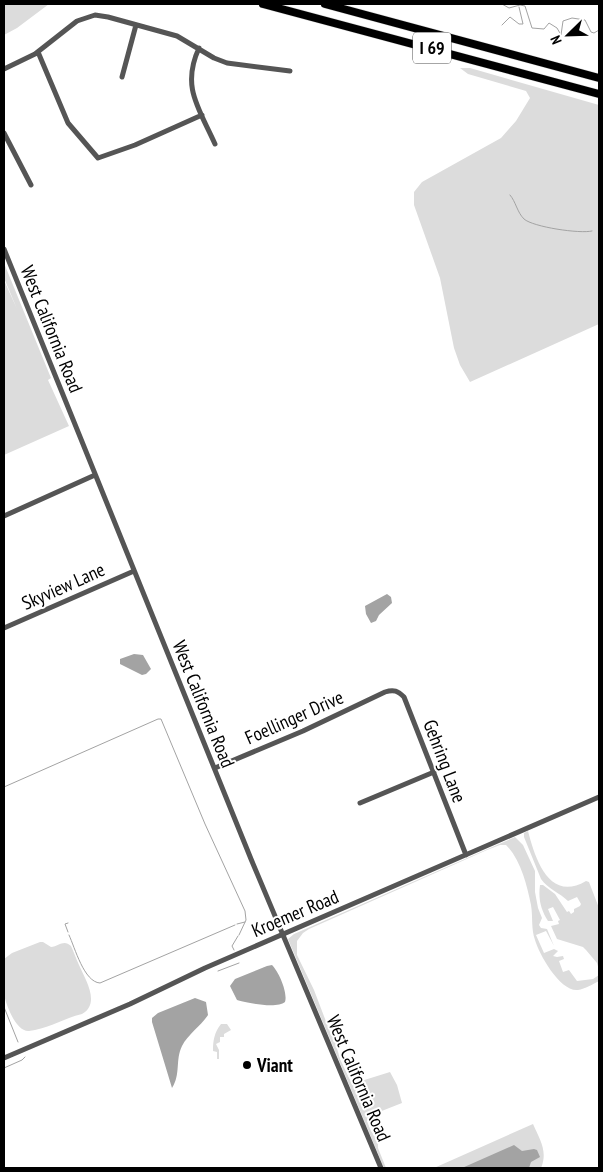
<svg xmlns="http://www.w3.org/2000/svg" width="603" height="1172" font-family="'PT Sans Narrow',sans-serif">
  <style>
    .green { fill: #dcdcdc }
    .water { fill: #a3a3a3 }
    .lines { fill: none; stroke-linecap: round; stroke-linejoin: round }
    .stream { stroke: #a3a3a3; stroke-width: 1 }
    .highway-casing { stroke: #dbdbdb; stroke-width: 9 }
    .minor { stroke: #555; stroke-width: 5 }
    .highway { stroke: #000; stroke-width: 8 }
    .poi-dot { fill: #000; stroke: #fff; stroke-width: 2 }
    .labels { text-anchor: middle; stroke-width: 4; stroke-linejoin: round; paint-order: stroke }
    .shield { fill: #fff; stroke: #4c4c4c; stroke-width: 1 }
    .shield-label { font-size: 18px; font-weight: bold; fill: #000 }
    .street-label { font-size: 19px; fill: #000; stroke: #fff }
    .poi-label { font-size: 19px; font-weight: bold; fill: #000; stroke: #fff; text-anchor: start }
  </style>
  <rect width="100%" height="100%" fill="#fff"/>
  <path class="green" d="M4 4H49L17 28 4 35Z
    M460 68H470L599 105V324L470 382 460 365 454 348 440 278 414 205V192L422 182 501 138 516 121 530 98 526 91 468 74Z
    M4 263 51 378 48 380 69 426 4 455V280L17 309 4 278Z
    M528 831C535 858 549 903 586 881L589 882 599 908V970L597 963 586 950 583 947 557 939 551 926 559 924 558 921 560 920 553 907 548 909 553 921H548C541 910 538 899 540 885H543L555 894 567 912 569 911 571 914 574 912V909L580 906 581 904 577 897 568 901C560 893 548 889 541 879L524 837V833Z
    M515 837 523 845 535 871V892L538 908 542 918 539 925 541 928 547 929 554 946 546 931 536 935 544 953 554 949 558 951 553 956 557 957 563 956 564 959 559 961 563 972 569 970 577 981 593 979 599 975V981C593 984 585 989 578 990 560 992 539 954 535 940 531 929 533 917 531 905 527 886 521 860 506 845H500L487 850 309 929 303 933 297 941V955L314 990 330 1032 335 1041 340 1059 351 1082H358L390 1072 397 1085 402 1103 374 1114 367 1121 371 1131 378 1141V1148L386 1168H384L288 939 294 934Z
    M40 942H43L51 947C59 946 64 939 71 946 74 952 76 959 79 965 85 979 101 1003 82 1014 64 1018 48 1029 29 1031 16 1032 6 1005 4 994 2 983 4 970 4 959L12 953Z
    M221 1024H227L231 1030 224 1034V1037H220V1042L216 1044 219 1050V1059H217V1052L213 1051C213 1041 214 1033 221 1024Z
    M533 1124C540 1140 548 1151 541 1168H434Z"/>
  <path class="water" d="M387 594 391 597 392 603 379 615 376 621 371 623 366 614 365 606Z
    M134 654 143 655 151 669 146 674 142 675 120 664V659Z
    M272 965C279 972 288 993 285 1002 277 1009 247 1003 237 1000L230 986 235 979 267 966Z
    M195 998 206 1002 208 1015C201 1026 188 1034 182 1046 175 1060 181 1074 172 1088L152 1022V1018L158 1013Z
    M514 1145 522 1151 534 1149 537 1150 540 1157 531 1162 529 1168H462Z"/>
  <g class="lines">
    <path class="stream" d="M502 4 509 8 520 5 525 6 532 28 544 29 549 23 557 28 561 35 563 21 572 18 585 20 591 32 594 33 599 30
      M502 25 510 17 519 24H523L519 7
      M510 195C516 202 517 212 524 219 533 227 580 234 592 231
      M4 787 158 719H161L205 824 245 911 246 920 239 935
      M237 924 245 922
      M68 932 65 924 68 923
      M69 935C75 948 84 982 100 983L235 925
      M234 950 232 946 238 936
      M218 971 239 963
      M4 1007 18 1042
      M4 1068 22 1060 25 1057"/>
    <g class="highway-casing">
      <path id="highway" d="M263 4 599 94
        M325 4 599 78"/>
    </g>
    <path class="minor" d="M199 48C181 87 199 108 215 144
      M38 52 68 123 98 158 135 145 202 115
      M4 69 35 54 77 21 95 15 108 17 177 36 214 58 227 63 290 71
      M122 77 136 25
      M4 133 31 185
      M4 249 251 859 381 1168
      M4 516 95 475
      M4 628 134 571
      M215 768 303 731 385 692C394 689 398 691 404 697L466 855
      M360 803 434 772
      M4 1058 130 1004 205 968 599 797"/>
    <use href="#highway" class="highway"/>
  </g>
  <circle class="poi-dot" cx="247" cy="1065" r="5"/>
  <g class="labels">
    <rect class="shield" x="413" y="32.5" width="38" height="31" rx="4"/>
    <g class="shield-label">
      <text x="432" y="54">I 69</text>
    </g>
    <g class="street-label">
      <text transform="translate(52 329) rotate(68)" y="7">West California Road</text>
      <text transform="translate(63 586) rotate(-24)" y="7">Skyview Lane</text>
      <text transform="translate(204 704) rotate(68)" y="7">West California Road</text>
      <text transform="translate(294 717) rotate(-24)" y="7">Foellinger Drive</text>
      <text transform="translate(445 761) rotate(69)" y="7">Gehring Lane</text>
      <text transform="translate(295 913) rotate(-23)" y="7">Kroemer Road</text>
      <text transform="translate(359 1078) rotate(67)" y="7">West California Road</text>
    </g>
    <g class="poi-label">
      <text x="257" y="1072">Viant</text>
    </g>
  </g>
  <rect width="603" height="1172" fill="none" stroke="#000000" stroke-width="10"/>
  <g transform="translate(568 35) rotate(247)" stroke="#ffffff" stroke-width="4" paint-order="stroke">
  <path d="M0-4L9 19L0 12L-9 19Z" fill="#000000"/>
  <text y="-8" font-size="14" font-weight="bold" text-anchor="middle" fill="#000000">N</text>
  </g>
</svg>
